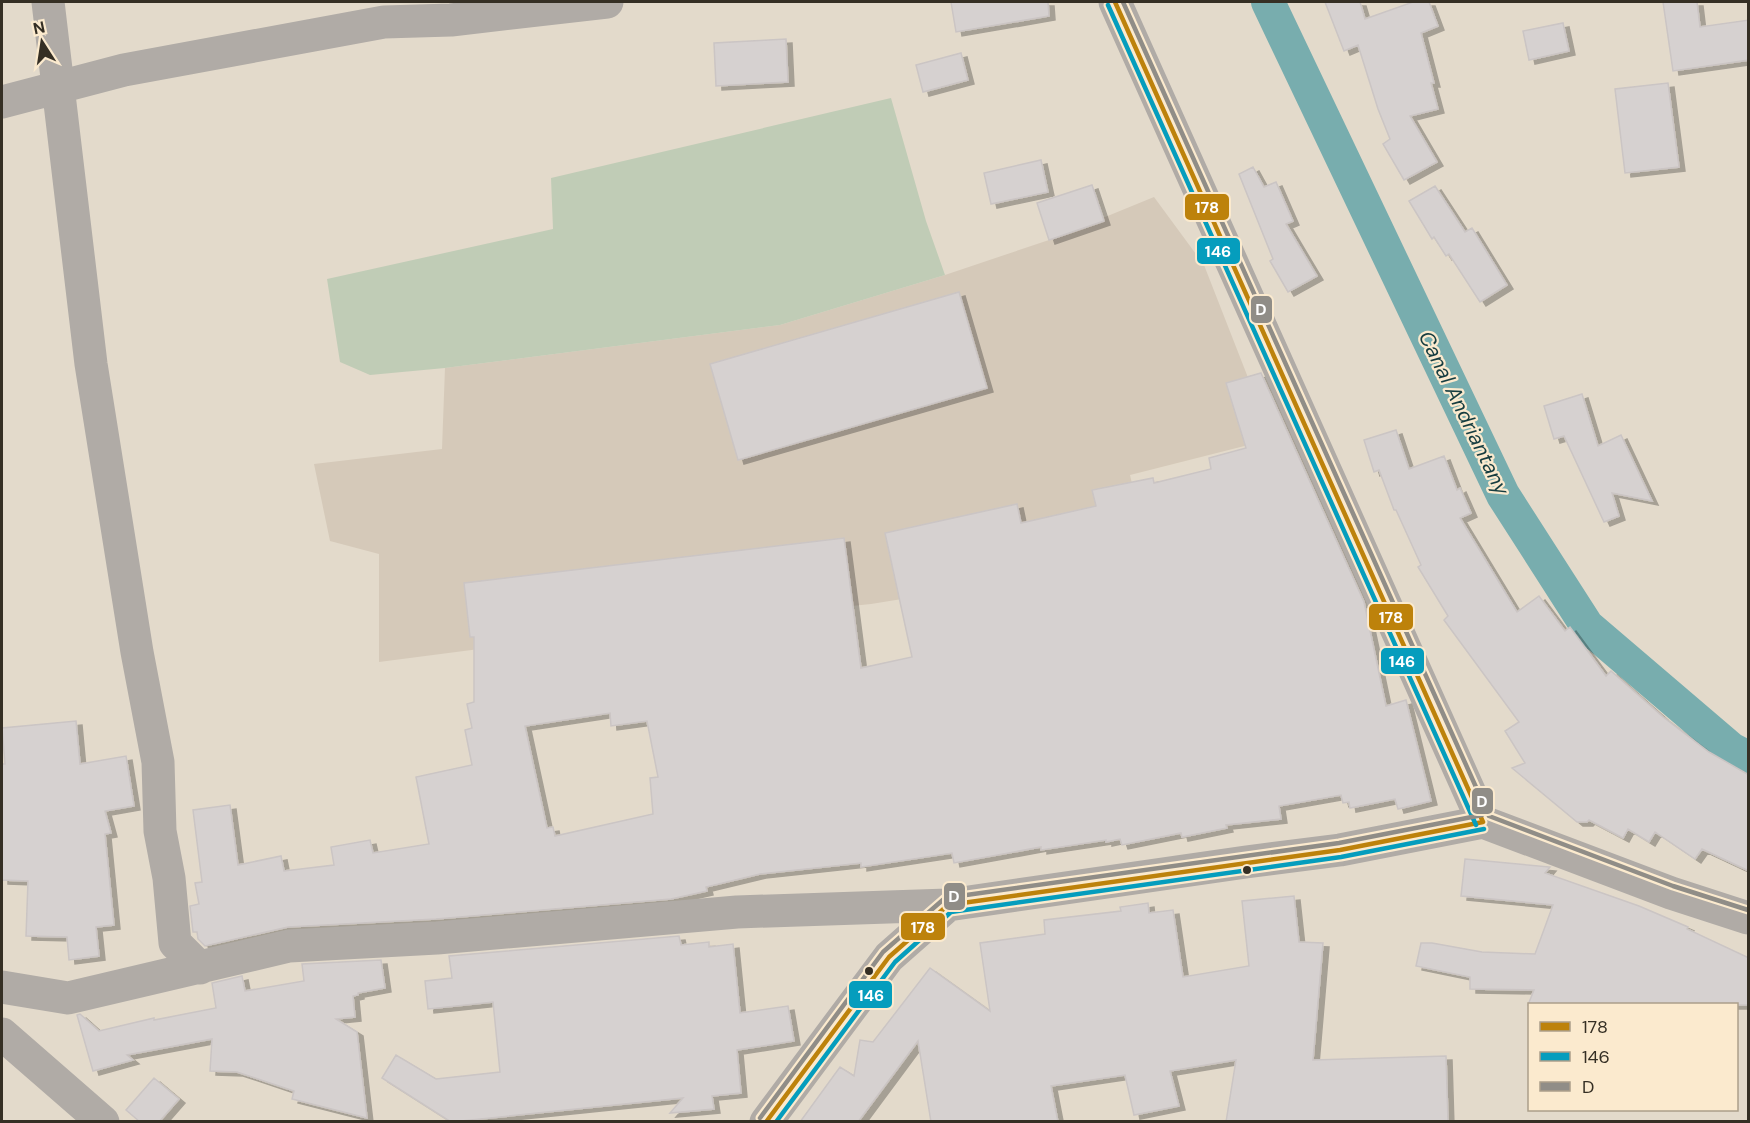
<svg xmlns="http://www.w3.org/2000/svg" width="1750" height="1123" font-family="'DM Sans',sans-serif">
  <style>
    .education { fill: #d5c9b9 }
    .green { fill: #c0ccb6 }
    .lines { fill: none; stroke-linecap: round; stroke-linejoin: round }
    .canal { stroke: #78adae; stroke-width: 34 }
    .building { fill: #d6d1d0; stroke: #cbc5c4; stroke-width: 1.5; fill-rule: evenodd; filter: url(#shadow) }
    .minor { stroke: #b0aba6; stroke-width: 33 }
    .bus-1-casing { stroke: #fbeace; stroke-width: 9 }
    .bus-2-casing { stroke: #fbeace; stroke-width: 9 }
    .bus-3-casing { stroke: #fbeace; stroke-width: 9 }
    .bus-1 { stroke: #bd820b; stroke-width: 4.5 }
    .bus-2 { stroke: #059dbd; stroke-width: 4.5 }
    .bus-3 { stroke: #908d87; stroke-width: 4.5 }
    .bus-dot { fill: #352f24; stroke: #fbeace; stroke-width: 2 }
    .labels { text-anchor: middle; stroke-width: 4.5; stroke-linejoin: round; paint-order: stroke }
    .water-label { font-size: 21px; font-style: italic; fill: #163d40; stroke: #fbeace }
    .line-badge { stroke: #fbeace; stroke-width: 2 }
    .badge-label { font-size: 16px; text-anchor: middle; font-weight: bold; fill: #fff }
  </style>
  <defs>
    <filter id="shadow"><feDropShadow dx="6" dy="4" stdDeviation="0" flood-color="#0004"/></filter>
  </defs>
  <rect width="100%" height="100%" fill="#e3dacb"/>
  <path class="education" d="M1154 197 1204 265 1272 439 1130 475 1148 555 995 584 871 604 640 628 379 662V554L330 541 314 464 442 449 445 368 780 325 945 275 1049 240Z"/>
  <path class="green" d="M891 98 926 221 945 275 780 325 445 368 370 375 340 362 327 279 553 229 551 178Z"/>
  <g class="lines">
    <path class="canal" d="M1268 2 1503 495 1587 626 1731 749 1748 758"/>
  </g>
  <path class="building" d="M951 2H1048L1049 16 956 32Z
    M1325 2H1360L1365 19 1413 2H1429L1438 26 1421 33 1434 83H1431L1438 109 1410 116 1437 162 1404 180 1383 144 1390 139 1378 109 1358 45 1344 51Z
    M1663 2H1697L1700 27 1749 20V60L1673 71Z
    M1563 23 1569 51 1529 60 1523 31Z
    M786 39 788 82 716 86 714 43Z
    M961 53 968 80 923 92 916 65Z
    M1668 83 1679 167 1625 173 1615 89Z
    M1041 160 1048 192 991 204 984 173Z
    M1253 167 1264 187 1276 182 1293 221 1286 224 1317 276 1288 292 1270 261 1273 259 1239 174Z
    M1092 185 1104 221 1049 240 1037 203Z
    M1435 186 1465 232 1472 228 1507 285 1480 302 1449 254 1446 256 1434 237 1432 239 1409 201Z
    M959 292 987 388 738 460 710 364Z
    M1261 373 1364 602 1386 706 1406 700 1431 801 1398 809 1395 799 1350 808 1349 802 1343 803 1341 795 1279 806 1281 819 1226 825 1227 828 1182 837 1181 833 1122 845 1120 839 1106 842V840L1041 850V847L954 863 952 853 861 867V863L760 874 706 887 707 891 671 899 436 919 288 927 205 946 198 939 197 932H193L190 906 199 904 195 883 202 882 193 810 230 805 238 865 281 856 284 871 334 865 331 847 370 840 373 853 429 844 416 777 472 765 465 730 472 728 467 704 474 702V637H470L464 583 844 538 861 668 912 657 885 533 1017 504 1021 523 1096 506 1092 490 1153 478 1154 483 1211 469 1209 458 1246 448 1226 383ZM610 713 611 726 647 721 658 777 650 778 653 814 555 836 553 827 547 828 525 726Z
    M1582 394 1598 446 1621 435 1652 501 1612 493 1619 516 1604 522 1564 436 1554 439 1544 406Z
    M1396 430 1409 469 1444 456 1457 490 1460 488 1471 513 1460 518 1517 612 1539 596 1565 631 1570 627 1606 676 1611 671 1663 717 1709 752 1749 775V871L1702 849 1695 859 1655 832 1649 842 1628 829 1623 838 1589 820 1587 822H1577L1512 768 1525 763 1505 731 1519 722 1444 620 1448 616 1418 567 1421 565 1396 510H1394L1379 470 1374 472 1364 440Z
    M76 721 80 764 126 756 134 806 105 811 111 833 105 834 114 925 96 927 99 956 69 960 67 937 26 936 28 881 2 880V764H5L2 728Z
    M1465 859 1550 867 1545 873 1639 906 1688 927 1687 929 1749 958V1005H1528L1534 990 1470 989V977L1416 966 1421 943H1432L1482 952 1535 954 1553 905 1461 896Z
    M1294 896 1299 942 1323 943 1313 1060 1446 1056 1448 1122H1226L1236 1060 1170 1071 1179 1106 1134 1115 1125 1075 1051 1086 1058 1122H931L918 1041 858 1122H800L840 1067 854 1076 860 1040 873 1042 930 968 990 1011 980 943 1045 934 1044 920 1121 911 1120 907 1148 903 1149 913 1173 910 1183 977 1249 966 1242 901Z
    M679 936 681 945 709 942V947L733 944 740 1013 788 1006 794 1041 737 1050 741 1093 712 1096 714 1109 670 1113 683 1098 451 1122 382 1078 396 1055 436 1079 500 1072 493 1002 428 1009 425 981 452 978 449 956Z
    M381 960 385 988 358 993V995L353 996 355 1017 336 1019 357 1032 367 1118 292 1099 294 1091 237 1072 210 1071 212 1039 127 1055 133 1060 93 1071 77 1015 80 1014 99 1031 154 1018V1020L216 1008 212 983 242 976 245 991 304 981 302 964Z
    M154 1078 179 1099 159 1122H140L126 1110Z"/>
  <g class="lines">
    <path class="minor" d="M48 2 91 364 137 652 158 762 160 831 169 878 175 943 200 968
      M1115 2 1483 822 1671 893 1748 918
      M2 102 124 70 384 22 451 20 607 2
      M2 987 68 998 289 946 437 938 737 912 948 905 1246 862 1340 850 1483 822
      M2 1034 103 1122
      M766 1122 889 957 948 905"/>
    <g class="bus-1-casing">
      <path id="bus-1" d="M1115 2 1483 822
        M766 1122 889 957 948 905 1340 850 1483 822"/>
    </g>
    <g class="bus-2-casing">
      <path id="bus-2" d="M1108 5 1476 825
        M776 1122 895 962 951 912 1341 857 1484 829"/>
    </g>
    <g class="bus-3-casing">
      <path id="bus-3" d="M1123 2 1489 816 1673 886 1748 910
        M760 1118 883 952 945 898 1339 843 1482 815"/>
    </g>
    <use href="#bus-1" class="bus-1"/>
    <use href="#bus-2" class="bus-2"/>
    <use href="#bus-3" class="bus-3"/>
  </g>
  <g class="bus-dot">
    <circle cx="1247" cy="870" r="5"/>
    <circle cx="869" cy="971" r="5"/>
  </g>
  <g class="labels">
    <g class="water-label">
      <text transform="translate(1464 413) rotate(64)" y="7">Canal Andriantany</text>
    </g>
  </g>
  <g class="line-badge">
    <rect x="1184" y="193" width="46" height="28" rx="6" fill="#bd820b"/>
    <rect x="1196" y="237" width="45" height="28" rx="6" fill="#059dbd"/>
    <rect x="1250" y="295" width="23" height="29" rx="6" fill="#908d87"/>
    <rect x="1368" y="603" width="46" height="28" rx="6" fill="#bd820b"/>
    <rect x="1380" y="647" width="45" height="28" rx="6" fill="#059dbd"/>
    <rect x="1471" y="787" width="23" height="28" rx="6" fill="#908d87"/>
    <rect x="943" y="882" width="23" height="29" rx="6" fill="#908d87"/>
    <rect x="900" y="912" width="46" height="29" rx="6" fill="#bd820b"/>
    <rect x="848" y="980" width="45" height="29" rx="6" fill="#059dbd"/>
  </g>
  <g class="badge-label">
    <text x="1207" y="213">178</text>
    <text x="1218" y="257">146</text>
    <text x="1261" y="315">D</text>
    <text x="1391" y="623">178</text>
    <text x="1402" y="667">146</text>
    <text x="1482" y="807">D</text>
    <text x="954" y="902">D</text>
    <text x="923" y="933">178</text>
    <text x="871" y="1001">146</text>
  </g>
  <rect width="1750" height="1123" fill="none" stroke="#352f24" stroke-width="6"/>
  <rect x="1528" y="1003" width="210" height="108" fill="#fbeace" stroke="#ac9f8a" stroke-width="1.5"/>
  <rect x="1540" y="1022" width="30" height="9" fill="#bd820b" stroke="#ac9f8a" stroke-width="1.5"/>
  <text x="1582" y="1033" font-size="18" fill="#352f24">178</text>
  <rect x="1540" y="1052" width="30" height="9" fill="#059dbd" stroke="#ac9f8a" stroke-width="1.5"/>
  <text x="1582" y="1063" font-size="18" fill="#352f24">146</text>
  <rect x="1540" y="1082" width="30" height="9" fill="#908d87" stroke="#ac9f8a" stroke-width="1.5"/>
  <text x="1582" y="1093" font-size="18" fill="#352f24">D</text>
  <g transform="translate(42 42) rotate(348)" stroke="#fbeace" stroke-width="4.5" paint-order="stroke">
  <path d="M0-4.5L10 22L0 15L-10 22Z" fill="#352f24"/>
  <text y="-9" font-size="16" font-weight="bold" text-anchor="middle" fill="#352f24">N</text>
  </g>
</svg>
